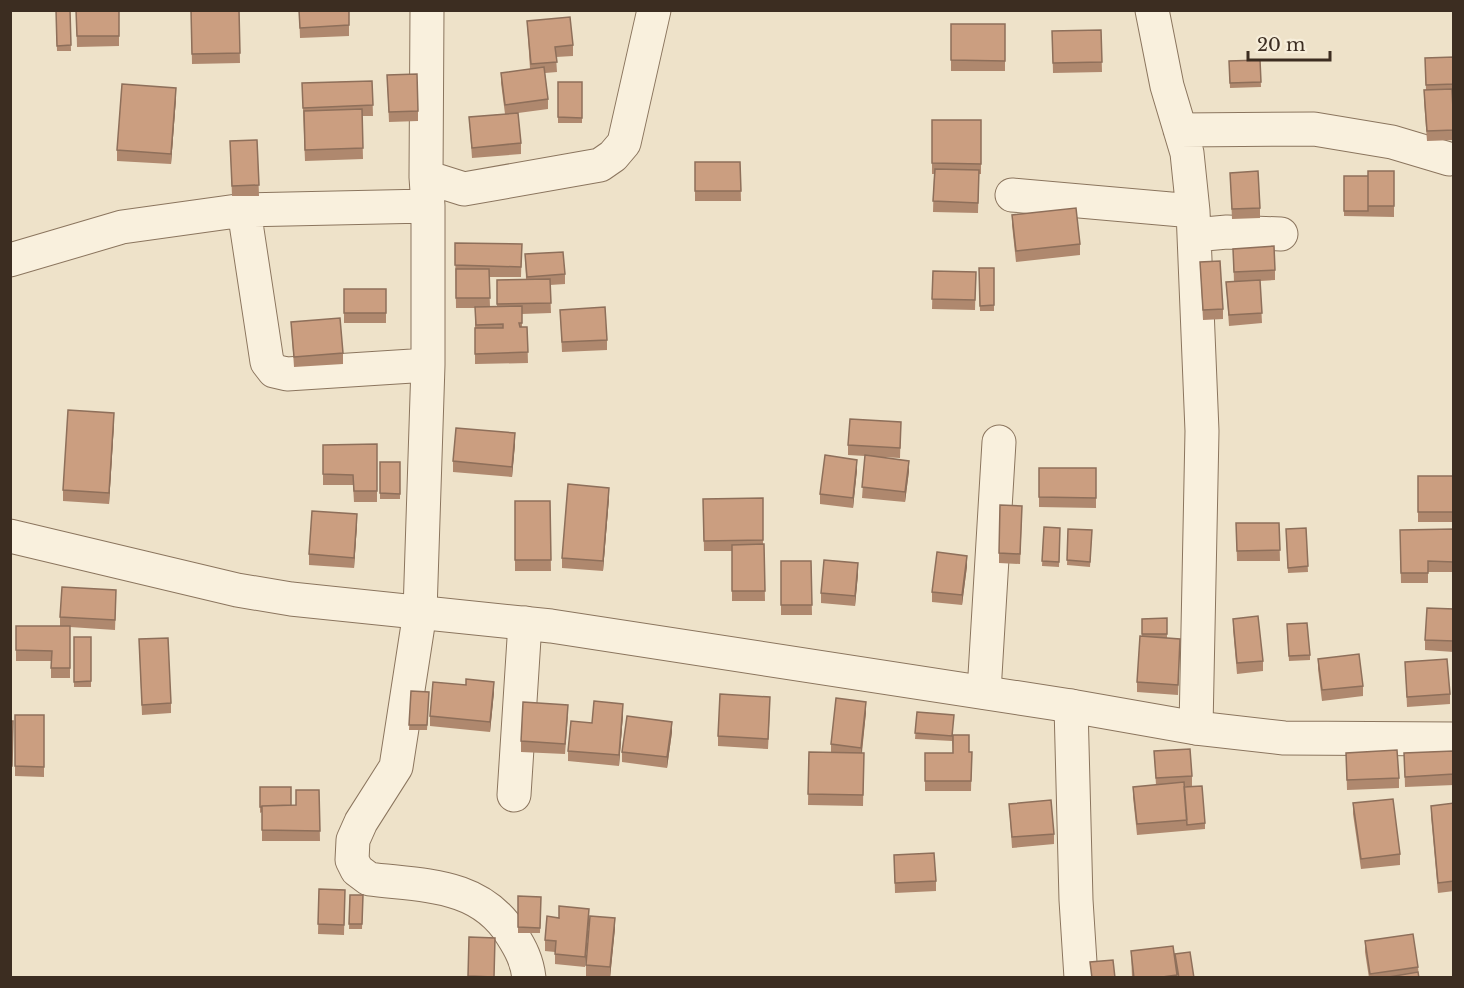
<svg xmlns="http://www.w3.org/2000/svg" width="1464" height="988" font-family="'Libre Baskerville',serif">
  <style>
    .lines { fill: none; stroke-linecap: round; stroke-linejoin: round }
    .minor-casing { stroke: #8b755e; stroke-width: 35 }
    .tertiary-casing { stroke: #8b755e; stroke-width: 35 }
    .minor { stroke: #f9f0dd; stroke-width: 33 }
    .tertiary { stroke: #f9f0dd; stroke-width: 33 }
    .wall { fill: #af886e }
    .shaded-wall { fill: #8e6f5a }
    .building { fill: #cb9e80; stroke: #8e6f5a; stroke-width: 1.5 }
  </style>
  <rect width="100%" height="100%" fill="#eee2c9"/>
  <g class="lines">
    <g class="minor-casing">
      <path id="minor" d="M427 10 426 177 428 206V365L420 612 396 767 361 822 353 840 352 860 357 870 369 879C424 886 480 883 512 935 521 949 527 961 529 978
        M1152 10 1167 86 1187 153 1193 211 1202 431 1196 728
        M1180 130 1314 129 1392 142 1449 159
        M426 177 464 189 600 165 613 156 624 143 654 10
        M1012 195 1193 211
        M244 210 267 362 274 371 287 374 428 365
        M1194 235 1227 232 1281 234
        M10 260 122 227 244 210 428 206
        M984 692 999 442
        M1071 706 1076 900 1081 978
        M514 795 525 623"/>
    </g>
    <g class="tertiary-casing">
      <path id="tertiary" d="M10 536 237 590 291 599 551 626 1071 706 1196 728 1284 738 1454 739"/>
    </g>
    <use href="#minor" class="minor"/>
    <use href="#tertiary" class="tertiary"/>
  </g>
  <path class="wall" d="M56 10H70L71 51H57Z
    M76 10H119V46L77 47Z
    M191 10H239L240 63 192 64Z
    M299 10H349V36L300 38Z
    M527 21 573 45V56L556 57 557 72 545 73 548 99V109L518 113 521 143V154L472 158 469 117 505 114 501 83V73L530 69Z
    M951 24H1005V71H951Z
    M1101 30 1102 72 1053 73 1052 31Z
    M1454 57V94H1453L1454 140 1427 141 1424 101V90H1426L1425 58Z
    M1260 60 1261 87 1230 88 1229 61Z
    M387 75 418 111V121L389 122Z
    M372 81 373 116H362L363 159 305 161 302 83Z
    M558 82H582V123H558Z
    M176 98 171 164 117 161V150Z
    M932 120H981V174H979L978 213 933 212 934 174H932Z
    M257 140 259 196H232L230 141Z
    M695 162H740L741 201H695Z
    M1394 171V217L1344 216V176H1368Z
    M1230 173 1260 208V218L1232 219Z
    M1012 215 1080 244V255L1016 262 1012 225Z
    M455 243 522 244 521 277H489L490 307H497V280L526 279 525 254 565 274V284L550 285 551 313 522 314V327H527L528 363 475 364V308H456Z
    M1233 249 1275 270V280L1260 281 1262 323 1229 326 1226 282H1234Z
    M1200 262 1223 309V319L1203 320Z
    M979 268H994V311H980Z
    M933 271 976 272 975 310 932 309Z
    M344 289H386V323H344Z
    M560 310 607 340V350L562 352Z
    M291 322 343 353V364L294 367Z
    M901 422 900 458 883 457 909 471 905 502 862 498 865 456 848 455V445Z
    M114 423 109 504 63 501V490Z
    M377 444V502H354L353 485H323V445Z
    M515 444 512 477 453 472V461Z
    M380 462H400V499H380Z
    M1039 468H1096V508L1039 507Z
    M857 470 853 508 820 504V494Z
    M1418 476H1454V522H1418Z
    M609 498 603 571 562 568V558Z
    M763 498V544H764L765 601H732V551H704L703 499Z
    M515 501H550L551 571H515Z
    M1022 516 1020 564 999 563V553Z
    M1236 523H1279L1280 561H1237Z
    M357 524 354 568 309 565V554Z
    M1044 527 1060 528 1059 567 1042 566Z
    M1306 528 1308 572 1288 573 1286 534Z
    M1068 529 1092 530 1090 567 1067 565Z
    M1454 529V572H1428V583H1401L1400 540Z
    M781 561H811L812 615H781Z
    M967 566 962 605 932 602V592Z
    M858 574 855 606 821 603V593Z
    M116 601 115 630 70 627V678H51V661H16V626H60V617Z
    M1454 609V652L1425 650V640Z
    M1167 618V638L1180 649 1178 695 1137 692V682L1142 636V619Z
    M1233 619 1263 661V671L1237 674 1233 629Z
    M1287 629 1310 655V660L1289 661Z
    M74 637H91V687H74Z
    M139 639 171 703V713L142 715Z
    M1318 659 1363 686V696L1322 701 1318 669Z
    M1405 662 1450 694V704L1407 707Z
    M411 691 429 692 427 730H409Z
    M494 692 490 732 430 726V716Z
    M770 707 768 749 718 746V736Z
    M866 712 862 753H864L863 806 808 805 809 752 831 753V744Z
    M917 712 953 735 969 752H972L971 791H925V753H953L952 741 915 739Z
    M623 714 619 766 568 761V751L592 723Z
    M15 715H44V777L15 776Z
    M568 716 565 754 521 752V741Z
    M672 732 667 768 622 762V752Z
    M1154 751 1192 776V786H1184L1205 823V829L1137 835 1133 797V787L1156 785Z
    M1453 751 1454 785 1405 787 1404 753Z
    M1346 753 1399 778V788L1347 790Z
    M260 787 291 805H296L319 790 320 841H262V812L260 813Z
    M1353 803 1400 854V865L1361 869 1353 814Z
    M1454 803V891L1438 893 1431 816V806Z
    M1009 804 1054 834V844L1012 848Z
    M894 855 936 881V891L895 893Z
    M319 889 345 890 344 935 318 934Z
    M350 895H363L362 929H349Z
    M518 896 541 897 540 933H518Z
    M559 918 589 919 585 967 555 964V952L545 951V940Z
    M615 928 610 978 586 976V965Z
    M469 937 495 938 494 978H468Z
    M1365 941 1418 967 1419 978H1369L1365 952Z
    M1173 946 1177 978H1132L1131 951Z"/>
  <path class="shaded-wall" d="M176 88V98L171 164V154Z
    M114 413V423L109 504V493Z
    M515 433V444L512 477V467Z
    M857 460V470L853 508V498Z
    M909 461V471L905 502V492Z
    M609 488V498L603 571V561Z
    M357 514V524L354 568V558Z
    M967 556V566L962 605V595Z
    M858 563V574L855 606V596Z
    M494 682V692L490 732V722Z
    M866 702V712L861 758V748Z
    M623 704V714L619 766V755Z
    M672 722V732L667 768V757Z
    M589 909V919L585 967V957Z
    M615 918V928L610 978V967Z"/>
  <path class="building" d="M56 10H70L71 45 57 46Z
    M76 10H119V36H77Z
    M191 10H239L240 53 192 54Z
    M299 10H349V25L300 28Z
    M570 17 573 45 555 47 557 62 531 64 527 21Z
    M951 24H1005V61L951 60Z
    M1101 30 1102 62 1053 63 1052 31Z
    M1454 57V84L1426 85 1425 58Z
    M1260 60 1261 82 1230 83 1229 61Z
    M544 67 548 99 505 105 501 73Z
    M417 74 418 111 389 112 387 75Z
    M372 81 373 105 303 108 302 83Z
    M558 82H582V118L558 117Z
    M122 84 176 88 171 154 117 150Z
    M1452 89 1454 130 1427 131 1424 90Z
    M362 109 363 148 305 150 304 111Z
    M518 113 521 143 472 148 469 117Z
    M932 120H981V164L932 163Z
    M257 140 259 185 232 186 230 141Z
    M695 162H740L741 191H695Z
    M935 169 979 170 978 203 933 201Z
    M1258 171 1260 208 1232 209 1230 173Z
    M1368 171H1394V206H1368Z
    M1344 176H1368V211H1344Z
    M1076 208 1080 244 1016 251 1012 215Z
    M455 243 522 244 521 267 455 265Z
    M1274 246 1275 270 1234 272 1233 249Z
    M563 252 565 274 527 277 525 254Z
    M1220 261 1223 309 1203 310 1200 262Z
    M979 268H994V305L980 306Z
    M456 269H489L490 298H456Z
    M933 271 976 272 975 300 932 299Z
    M550 279 551 303 497 304V280Z
    M1260 280 1262 313 1229 315 1226 282Z
    M344 289H386V313H344Z
    M522 306V323H519L520 327H527L528 352 475 354V328H503V324L476 325 475 307Z
    M605 307 607 340 562 342 560 310Z
    M340 318 343 353 294 357 291 322Z
    M68 410 114 413 109 493 63 490Z
    M850 419 901 422 900 448 848 445Z
    M456 428 515 433 512 467 453 461Z
    M377 444V491H354L353 475 323 474V445Z
    M825 455 857 460 853 498 820 494Z
    M865 455 909 461 905 492 862 487Z
    M380 462H400V494L380 493Z
    M1039 468H1096V498L1039 497Z
    M1418 476H1454V512H1418Z
    M568 484 609 488 603 561 562 558Z
    M763 498V540L704 541 703 499Z
    M515 501H550L551 560H515Z
    M1000 505 1022 506 1020 554 999 553Z
    M312 511 357 514 354 558 309 554Z
    M1236 523H1279L1280 550 1237 551Z
    M1044 527 1060 528 1059 562 1042 561Z
    M1306 528 1308 566 1288 568 1286 529Z
    M1068 529 1092 530 1090 562 1067 560Z
    M1454 529V562L1428 561V573H1401L1400 530Z
    M764 544 765 591H732V545Z
    M937 552 967 556 962 595 932 592Z
    M824 560 858 563 855 596 821 593Z
    M781 561H811L812 605H781Z
    M62 587 116 590 115 620 60 617Z
    M1427 608 1454 609V641L1425 640Z
    M1258 616 1263 661 1237 663 1233 619Z
    M1167 618V634H1142V619Z
    M1307 623 1310 655 1289 656 1287 624Z
    M16 626H70V668H51L52 651 16 650Z
    M1140 636 1180 639 1178 685 1137 682Z
    M74 637H91V681L74 682Z
    M168 638 171 703 142 705 139 639Z
    M1359 654 1363 686 1322 690 1318 659Z
    M1447 659 1450 694 1407 697 1405 662Z
    M466 679 494 682 490 722 430 716 433 682 466 685Z
    M411 691 429 692 427 725H409Z
    M720 694 770 697 768 739 718 736Z
    M836 698 866 702 861 748 831 744Z
    M594 701 623 704 619 755 568 751 571 721 592 723Z
    M523 702 568 705 565 744 521 741Z
    M917 712 954 715 952 736 915 733Z
    M15 715H44V767L15 766Z
    M627 716 672 722 667 757 622 752Z
    M10 721H13L12 766H10Z
    M953 735H969V752H972L971 781H925V753H953Z
    M1190 749 1192 776 1156 778 1154 751Z
    M1397 750 1399 778 1347 780 1346 753Z
    M1453 751 1454 774 1405 777 1404 753Z
    M809 752 864 753 863 795 808 794Z
    M1184 782 1187 820 1137 824 1133 787Z
    M1202 786 1205 823 1187 825 1184 787Z
    M260 787H291V805L262 806V807H260Z
    M296 790H319L320 831 262 830V806L296 805Z
    M1393 799 1400 854 1361 859 1353 803Z
    M1051 800 1054 834 1012 837 1009 804Z
    M1454 803V881L1438 883 1431 806Z
    M934 853 936 881 895 883 894 855Z
    M319 889 345 890 344 925 318 924Z
    M350 895H363L362 924H349Z
    M518 896 541 897 540 928 518 927Z
    M559 906 589 909 585 957 555 954 556 941 545 940 547 916 559 918Z
    M590 916 615 918 610 967 586 965Z
    M1413 934 1418 967 1370 974 1365 941Z
    M469 937 495 938 494 977 468 976Z
    M1173 946 1177 975 1155 978H1134L1131 951Z
    M1190 952 1194 978H1179L1175 954Z
    M1113 960 1115 978H1092L1090 962Z
    M1418 972 1419 978H1383Z"/>
  <rect width="1464" height="988" fill="none" stroke="#3c2d21" stroke-width="24"/>
  <path d="M1248 51v9h82v-9" fill="none" stroke="#3c2d21" stroke-width="3"/>
  <text x="1257" y="51" font-size="18" fill="#3c2d21" stroke="#f6edd9" stroke-width="4.5" paint-order="stroke">20 m</text>
</svg>
